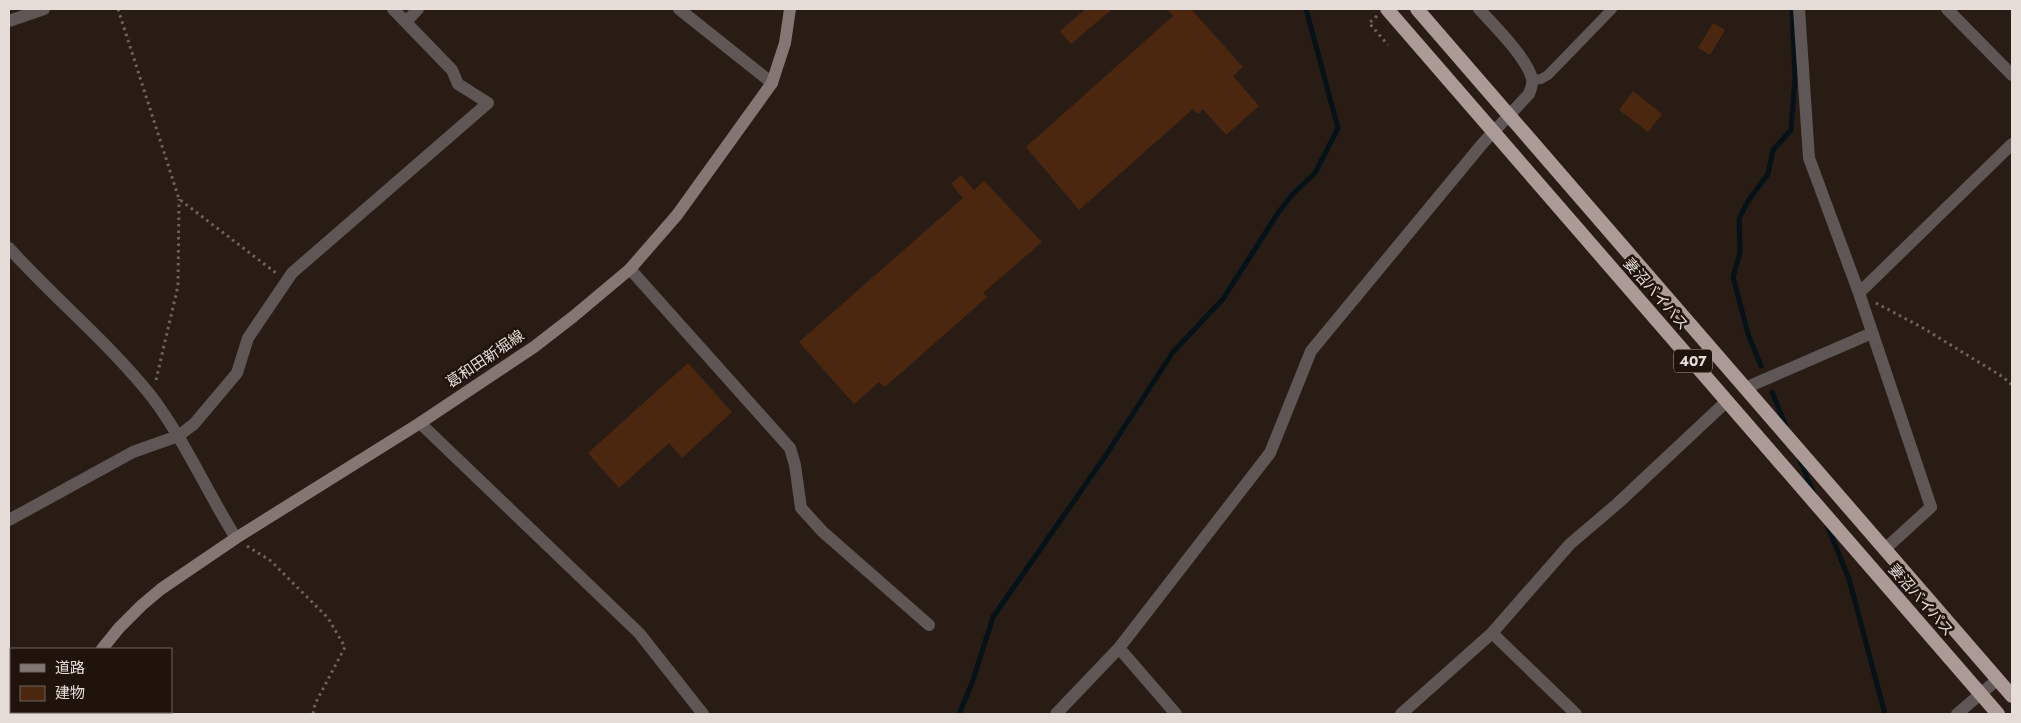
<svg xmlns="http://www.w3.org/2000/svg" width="2021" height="723" font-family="Jost,'Noto Sans JP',sans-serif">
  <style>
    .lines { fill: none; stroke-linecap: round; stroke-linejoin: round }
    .stream { stroke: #051217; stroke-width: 5 }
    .building { fill: #4c270f }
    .path { stroke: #6f645d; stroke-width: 3; stroke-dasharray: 2.5 4; stroke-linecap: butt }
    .service { stroke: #5f5755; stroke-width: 10 }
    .minor { stroke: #5f5755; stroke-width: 12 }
    .secondary { stroke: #837673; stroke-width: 12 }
    .trunk { stroke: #ac9a96; stroke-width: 14 }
    .labels { text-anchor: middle; stroke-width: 5; stroke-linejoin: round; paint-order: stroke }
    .shield { fill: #1f130c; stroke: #aaa09b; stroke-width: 1 }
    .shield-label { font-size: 14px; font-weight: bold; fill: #e6ddd8 }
    .street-label { font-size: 15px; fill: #e6ddd8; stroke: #1f130c }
  </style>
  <rect width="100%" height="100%" fill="#291c15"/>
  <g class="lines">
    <path class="stream" d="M1761 366 1748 334 1733 277 1740 253 1739 219 1748 201 1768 174 1773 150 1791 130 1795 79 1792 9
      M1772 392 1787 429
      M1799 458 1814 494
      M1827 525 1849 579 1885 714
      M959 714 972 683 993 617 1106 455 1173 352 1223 299 1278 213 1292 195 1315 173 1338 128 1306 9"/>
  </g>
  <path class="building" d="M1086 9H1112L1071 44 1060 31Z
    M1167 9H1191L1243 67 1233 76 1259 106 1226 135 1203 109 1198 114 1193 109 1079 210 1026 147 1173 16Z
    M1713 23 1725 30 1710 55 1698 48Z
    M1633 91 1662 114 1648 132 1619 110Z
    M961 175 974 190 984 181 1042 242 983 293 987 297 885 387 879 382 854 404 799 342 963 198 951 184Z
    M688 363 732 412 682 458 669 443 619 488 588 453Z"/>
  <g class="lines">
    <path class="path" d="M118 9 179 199 276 273
      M1377 16 1369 23 1388 45
      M1876 303 1923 328 2003 377 2012 385
      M156 380 178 286 179 199
      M247 546 271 561 328 618 345 647 315 704 313 714"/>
    <path class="service" d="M1532 80 1541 79 1548 75 1612 9"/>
    <path class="minor" d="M679 9 772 83
      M1799 9 1809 158 1859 293 1931 507 1886 548
      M1947 9 2012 75
      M9 21 44 9
      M406 22 418 9
      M9 248C55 299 109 343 152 397 185 441 207 492 236 538
      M630 269 790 448 795 465 801 508 823 532 929 625
      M1859 293 2012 144
      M1745 388 1872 333
      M420 423 639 633 703 714
      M9 520 133 452 178 436 194 424 237 373 248 338 292 273 488 103 458 84 452 70 393 9
      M1492 633 1576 714
      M1119 648 1176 714
      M1056 714 1119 648 1270 453 1311 351 1483 143 1529 94C1531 89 1533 84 1532 79 1528 59 1493 24 1479 9
      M1401 714 1492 633 1570 544 1617 504 1727 401
      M1957 714 1998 679"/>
    <path class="secondary" d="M102 649 119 628 142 605 161 589 236 538 420 423 534 347 574 316 630 269 677 215 772 83 785 43 790 9
      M63 714 65 712"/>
    <path class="trunk" d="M1387 9 1998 714
      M1417 9 2012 696"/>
  </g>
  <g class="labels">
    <rect class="shield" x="1674" y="349.5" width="38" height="23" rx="4"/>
    <g class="shield-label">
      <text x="1693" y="366">407</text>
    </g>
    <g class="street-label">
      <text transform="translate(1656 294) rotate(49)" y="5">妻沼バイパス</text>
      <text transform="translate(485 359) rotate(-34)" y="5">葛和田新堀線</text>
      <text transform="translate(1921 600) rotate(49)" y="5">妻沼バイパス</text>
    </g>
  </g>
  <rect width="2021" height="723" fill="none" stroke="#e6ddd8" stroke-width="20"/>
  <rect x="10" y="648" width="162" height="65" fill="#1f130c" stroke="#6f645e"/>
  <rect x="20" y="664" width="25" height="8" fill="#837673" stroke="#6f645e"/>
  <text x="55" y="673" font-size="15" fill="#e6ddd8">道路</text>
  <rect x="20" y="686" width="25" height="15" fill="#4c270f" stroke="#6f645e"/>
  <text x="55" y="698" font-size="15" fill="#e6ddd8">建物</text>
</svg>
